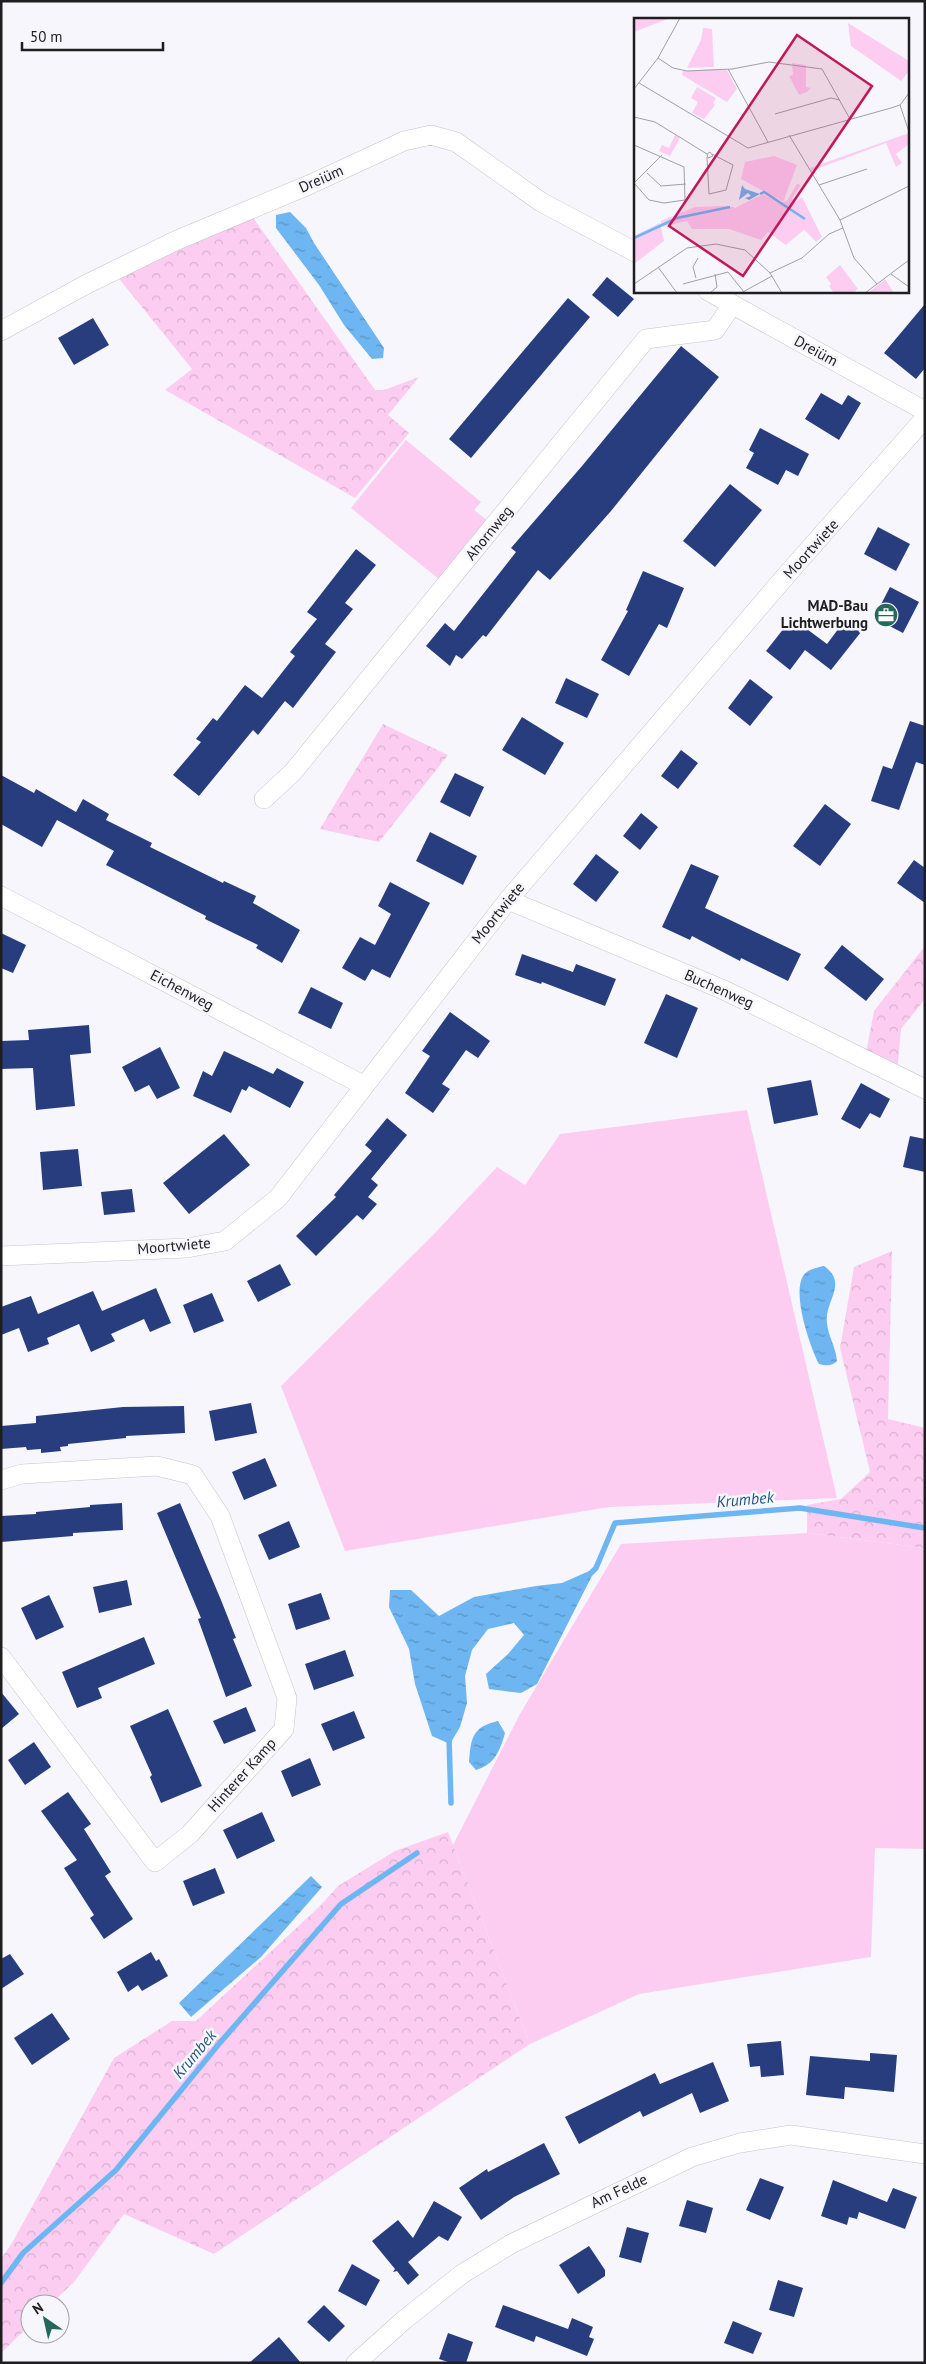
<svg xmlns="http://www.w3.org/2000/svg" width="926" height="2364" font-family="'PT Sans',sans-serif">
  <style>
    .green { fill: #fccdf1 }
    .forest { fill: url(#forest-crowns) }
    .water { fill: url(#water-ripples) }
    .lines { fill: none; stroke-linecap: round; stroke-linejoin: round }
    .stream { stroke: #6db6f1; stroke-width: 5.5 }
    .building { fill: #273d7e }
    .minor-casing { stroke: #c5c4cb; stroke-width: 20 }
    .minor { stroke: #fff; stroke-width: 19 }
    .labels { text-anchor: middle; stroke-width: 5; stroke-linejoin: round; paint-order: stroke }
    .street-label { font-size: 15px; fill: #1e1e20; stroke: #f6f6fc }
    .poi-label { font-size: 15px; font-weight: bold; fill: #1e1e20; stroke: #f6f6fc; text-anchor: end }
    .water-label { font-size: 16px; font-style: italic; fill: #23577f; stroke: #f6f6fc }
    .inset-river { fill: none; stroke: #6db6f1; stroke-width: 2.5 }
    .inset-road { fill: none; stroke: #a0a0a4; stroke-width: 1 }
    .view { fill: #c2185b; fill-opacity: 0.15; stroke: #c2185b; stroke-width: 2.5 }
    .inset-edge { fill: none; stroke: #1e1e20; stroke-width: 2.5 }
  </style>
  <defs>
    <pattern id="forest-crowns" width="20" height="18" patternUnits="userSpaceOnUse" patternTransform="scale(1.25)"><rect width="20" height="18" fill="#fccdf1"/><path d="M2 6a3 3 0 1 1 6 0M12 15a3 3 0 1 1 6 0" fill="none" stroke="#d8b0ce"/></pattern>
    <pattern id="water-ripples" width="26" height="14" patternUnits="userSpaceOnUse" patternTransform="scale(1.25)"><rect width="26" height="14" fill="#6db6f1"/><path d="M2 4q2-2 4 0t4 0M15 11q2-2 4 0t4 0" fill="none" stroke="#5993c3"/></pattern>
  </defs>
  <rect width="100%" height="100%" fill="#f6f6fc"/>
  <path class="green" d="M406 440 481 502 474 510 488 521 440 580 351 508Z
    M747 1110 837 1498 609 1507 345 1551 281 1386 434 1234 497 1167 525 1185 560 1134Z
    M807 1533 925 1548V1849L875 1848 871 1957 639 1994 530 2044 453 1845 520 1714 621 1544Z"/>
  <path class="forest" d="M242 202 375 390H384L419 377 388 415 409 433 355 498 165 390 192 369 112 270Z
    M383 724 448 755 379 842 320 829Z
    M925 946V999L901 1029 897 1074 865 1058 874 1011Z
    M892 1251 888 1419 925 1428V1548L807 1533V1505L841 1499 870 1472 840 1348 854 1267Z
    M448 1832 530 2044 214 2254 124 2214 74 2282 51 2304H30V2325L1 2353V2259L12 2243 114 2058 172 2021H196L320 1906 338 1886 395 1851Z"/>
  <path class="water" d="M290 212 306 228 314 243 384 348 383 358 372 359 344 325 319 285 276 228V215Z
    M824 1266C849 1284 824 1301 827 1323 828 1336 836 1347 837 1361 832 1366 827 1366 819 1364 810 1347 792 1294 803 1276 808 1269 816 1268 824 1266Z
    M596 1568 537 1684 521 1693 489 1689 486 1674 508 1654 524 1635 514 1623 488 1629 472 1650 465 1676 467 1703 460 1727 450 1744 432 1736 415 1684 409 1649 389 1607 390 1590H411L439 1616 474 1597 536 1586 562 1583Z
    M498 1721 505 1733C500 1751 495 1764 476 1770L469 1762C471 1738 472 1727 498 1721Z
    M311 1876 322 1887 261 1957 191 2017 179 2003Z"/>
  <g class="lines">
    <path class="stream" d="M591 1573 596 1568 615 1523 800 1508 925 1528
      M449 1738 451 1803
      M1 2283 23 2253 116 2170 218 2045 341 1904 417 1853"/>
  </g>
  <path class="building" d="M607 277 634 299 618 317 592 295Z
    M568 298 590 317 471 458 449 439Z
    M925 304V368L916 379 884 353Z
    M93 318 109 345 74 365 58 338Z
    M681 346 719 377 611 511 550 580 538 570 486 637 483 635 462 659 456 655 450 666 426 646 445 623 454 631 516 552 511 548 582 466Z
    M821 393 842 405 848 395 861 403 839 440 805 419Z
    M760 428 809 454 798 476 786 470 778 485 746 468 754 453 749 450Z
    M730 484 762 510 715 567 683 541Z
    M878 527 910 544 896 571 864 554Z
    M356 549 376 565 345 603 353 609 325 644 336 652 293 708 285 701 258 735 253 730 199 796 173 775 201 742 196 739 213 718 217 721 245 685 262 698 295 656 290 652 317 619 307 612Z
    M643 571 684 588 667 628 659 624 629 676 601 660 628 611 626 610Z
    M890 587 919 602 903 633 874 618Z
    M792 618 827 644 845 620 861 632 831 670 805 650 790 670 766 651Z
    M566 678 599 694 587 718 555 703Z
    M750 679 773 697 750 726 728 708Z
    M522 717 564 743 545 775 502 750Z
    M910 721 925 726V765L916 762 899 810 871 801 883 766 892 769Z
    M681 750 698 763 678 789 661 776Z
    M455 773 484 787 470 817 440 802Z
    M1 775 34 793 36 789 76 812 83 799 109 814 106 820 152 843 150 847 223 883 224 881 256 896 253 903 300 930 282 963 256 948 258 945 205 919 206 916 106 865 114 851 57 820 42 847 1 824Z
    M825 804 851 824 820 866 793 846Z
    M641 813 658 827 640 850 623 836Z
    M430 832 477 856 463 885 416 861Z
    M596 854 619 872 596 902 573 884Z
    M914 860 925 868V903L897 883Z
    M691 864 719 876 705 908 801 954 788 981 741 958 740 961 692 936 690 940 662 927Z
    M390 882 430 903 390 978 372 969 365 981 342 968 360 937 375 945 391 914 378 906Z
    M1 933 26 945 13 973 1 968Z
    M842 945 884 979 866 1001 824 968Z
    M522 954 573 972 576 964 616 979 605 1006 542 982 541 984 515 975Z
    M311 987 343 1003 331 1029 298 1013Z
    M666 994 698 1008 677 1058 644 1043Z
    M450 1012 490 1041 478 1058 466 1050 442 1084 450 1089 433 1113 405 1093 430 1056 422 1051Z
    M89 1025 91 1053 70 1055 75 1106 36 1110 33 1068 1 1069V1041L29 1040 28 1030Z
    M160 1047 180 1088 157 1099 149 1085 135 1092 122 1067Z
    M224 1051 273 1074 277 1068 304 1082 290 1108 249 1086 246 1091 242 1089 231 1113 193 1096 203 1071 212 1076Z
    M811 1080 818 1115 774 1124 767 1088Z
    M861 1083 890 1099 880 1118 870 1113 860 1129 841 1119Z
    M387 1118 407 1135 371 1179 378 1185 368 1197 377 1204 363 1220 357 1215 316 1256 296 1236 336 1197 334 1195 372 1151 365 1145Z
    M224 1134 250 1165 189 1214 163 1183Z
    M910 1136 925 1139V1172L903 1167Z
    M78 1149 82 1186 43 1190 40 1152Z
    M132 1189 135 1212 104 1215 101 1192Z
    M280 1264 291 1285 258 1302 247 1281Z
    M156 1288 171 1323 150 1332 144 1319 111 1334 115 1341 91 1352 79 1324 47 1338 49 1344 28 1352 19 1328 1 1335V1307L31 1296 38 1314 93 1291 102 1311Z
    M212 1293 224 1321 194 1333 183 1305Z
    M251 1403 257 1433 215 1441 209 1411Z
    M184 1406 185 1433 126 1436V1438L68 1444V1446L60 1447 61 1451 41 1453V1449L27 1450 26 1447 1 1449V1426L36 1423V1416L123 1407Z
    M265 1458 277 1486 244 1500 232 1472Z
    M122 1503 123 1530 73 1533V1536L1 1542V1516L36 1514V1512L90 1507V1505Z
    M180 1503 221 1600 236 1638 233 1639 252 1686 226 1697 198 1619 201 1618 157 1513Z
    M289 1521 300 1547 269 1560 258 1535Z
    M127 1580 132 1605 99 1613 93 1587Z
    M321 1593 330 1619 296 1630 288 1604Z
    M49 1595 64 1627 36 1640 21 1608Z
    M144 1637 155 1664 98 1688 102 1698 77 1708 62 1672Z
    M345 1650 354 1676 314 1690 305 1664Z
    M1 1692 19 1714 1 1729Z
    M246 1707 256 1731 224 1744 213 1721Z
    M168 1709 202 1786 161 1803 150 1777 152 1775 130 1726Z
    M354 1711 365 1738 333 1751 321 1724Z
    M34 1742 51 1767 25 1785 8 1760Z
    M310 1758 321 1785 292 1797 281 1771Z
    M68 1792 91 1824 84 1829 111 1872 105 1876 133 1919 104 1939 90 1918 94 1915 64 1868 77 1860 41 1811Z
    M262 1812 275 1841 237 1859 223 1830Z
    M215 1868 225 1893 193 1906 183 1881Z
    M151 1952 156 1961 159 1959 168 1976 142 1991 138 1985 128 1992 117 1972Z
    M10 1954 24 1974 1 1989V1959Z
    M52 2013 70 2039 32 2065 14 2038Z
    M781 2041 784 2075 761 2077 760 2066 750 2067 747 2044Z
    M870 2053 897 2055 894 2092 845 2087 844 2099 806 2095 810 2056 870 2061Z
    M713 2062 729 2101 700 2113 692 2093 643 2117 640 2111 579 2144 565 2117 655 2073 660 2084Z
    M544 2143 560 2174 514 2197 481 2220 459 2188 487 2169 488 2172Z
    M760 2178 784 2187 770 2220 746 2210Z
    M833 2180 887 2202 893 2188 917 2197 905 2229 859 2212 857 2219 849 2217 847 2225 821 2216Z
    M687 2200 713 2208 706 2233 679 2226Z
    M434 2201 462 2217 448 2241 439 2236 408 2262 419 2275 408 2285 397 2271 393 2272 395 2269 372 2241 398 2220 413 2238Z
    M627 2227 649 2233 641 2263 619 2257Z
    M589 2246 605 2270V2276L578 2294 559 2265Z
    M352 2264 380 2280 366 2306 338 2291Z
    M778 2280 803 2288 794 2317 769 2310Z
    M324 2305 345 2326 329 2342 307 2322Z
    M503 2305 568 2329 572 2318 593 2327 589 2337 594 2339 587 2356 536 2336 534 2342 495 2327Z
    M733 2321 762 2333 753 2354 724 2343Z
    M448 2333 473 2342 466 2363H451L439 2359Z
    M279 2337 301 2363H249Z"/>
  <g class="lines">
    <g class="minor-casing">
      <path id="minor" d="M708 291 925 411
        M1 331 85 285 175 241 311 184 404 141 431 135 456 142 541 202 635 252
        M264 799 293 772 646 339 715 330 732 305
        M1 896 363 1085
        M508 900 724 990 925 1089
        M1 1256 187 1248 225 1241 278 1198 508 900 790 571 925 418
        M1 1480 22 1474 157 1466 193 1475 220 1516 287 1698 284 1729 190 1834 155 1862 1 1657
        M356 2363 404 2320 462 2274 511 2244 692 2157 740 2143 791 2135 925 2154"/>
    </g>
    <use href="#minor" class="minor"/>
  </g>
  <defs>
    <g id="office-disc" transform="scale(1.25)"><circle r="9.5" fill="#24695b" stroke="#f6f6fc"/><path d="M-6-3h4V-5.5h4V-3h4V5H-6ZM-1-4.5V-3h2v-1.5ZM-6 0V1H6V0Z" fill="#fff"/></g>
  </defs>
  <g fill-rule="evenodd">
    <use href="#office-disc" x="886" y="615"/>
  </g>
  <g class="labels">
    <g class="street-label">
      <text transform="translate(321 179) rotate(-24)" y="5">Dreiüm</text>
      <text transform="translate(816 351) rotate(29)" y="5">Dreiüm</text>
      <text transform="translate(489 533) rotate(-51)" y="5">Ahornweg</text>
      <text transform="translate(811 549) rotate(-48)" y="5">Moortwiete</text>
      <text transform="translate(498 913) rotate(-51)" y="5">Moortwiete</text>
      <text transform="translate(719 989) rotate(24)" y="5">Buchenweg</text>
      <text transform="translate(182 990) rotate(28)" y="5">Eichenweg</text>
      <text transform="translate(174 1246) rotate(-5)" y="5">Moortwiete</text>
      <text transform="translate(242 1775) rotate(-48)" y="5">Hinterer Kamp</text>
      <text transform="translate(619 2191) rotate(-25)" y="5">Am Felde</text>
    </g>
    <g class="poi-label">
      <text x="868" y="611">MAD-Bau<tspan x="868" dy="17">Lichtwerbung</tspan></text>
    </g>
    <g class="water-label">
      <text transform="translate(745 1499) rotate(-5)" y="6">Krumbek</text>
      <text transform="translate(194 2054) rotate(-50)" y="6">Krumbek</text>
    </g>
  </g>
  <g transform="translate(634 18)">
    <rect width="275" height="275" fill="#f6f6fc"/>
    <path d="M0 0H36L0 14ZM80 51 93 52 103 71 93 84 48 57 49 53ZM63 69 82 80 79 85 81 87 70 101 58 95 64 84 57 80ZM41 117 46 120 36 138 25 133 28 127 35 130ZM140 138 163 147 149 184 107 161 111 144ZM129 176 145 185 172 210 152 227 134 214 127 222 95 211 99 191ZM26 205 30 223 0 246V218ZM206 247 224 271 219 275H200L195 268 197 266 192 259ZM251 261 260 275H234Z" fill="#fccdf1"/>
    <path d="M214 5 275 43V53L267 63 217 28ZM158 45 172 47V69L177 70 173 74 165 77 155 58 159 57ZM275 115V126L262 136 268 145 262 149 252 125 177 153 176 150ZM163 166 167 167 158 180 162 184 168 179 188 219 182 224 145 185 153 183ZM88 188 100 189 95 211H58L53 203 27 209V203L61 189Z" fill="#fccdf1"/>
    <path d="M69 10 78 11 80 49 53 50 67 22Z" fill="#fccdf1"/>
    <path d="M108 167 111 171 126 176 115 182 111 180 117 178 114 175 105 182Z" fill="#6db6f1"/>
    <path class="inset-river" d="M126 176 130 174 171 201M0 220 43 200 96 189"/>
    <path class="inset-road" d="M24 40 39 50 53 53 98 51 135 44 188 51 216 101M94 51 134 124M5 65 114 130 257 90 266 87 275 75M0 71 24 40 46 0M266 87 275 114M141 96 197 80 206 82M0 99 21 104 73 136 74 140 79 138 76 134 73 136M155 117 206 202 220 240 243 266M0 127 50 149 51 182 30 185 15 182 0 165M73 139 75 176 92 172 99 147 78 136M13 155 27 168 52 166M0 165 28 137M185 167 233 151M206 202 275 168M24 249 43 275M136 255 168 240 195 216 209 210M257 256 275 269M62 260 59 249 64 240M0 266 53 230 82 226 111 232 136 255 148 275M49 266 94 254 110 274M76 275 83 269 81 256M107 275 138 258M231 275 275 242"/>
    <path class="view" d="M163 17 238 68 109 258 35 208Z"/>
    <rect width="275" height="275" class="inset-edge"/>
  </g>
  <rect width="926" height="2364" fill="none" stroke="#1e1e20" stroke-width="5"/>
  <g transform="translate(45 2319) rotate(326)"><circle r="24" fill="#f6f6fc" stroke="#a0a0a4"/>
  <path d="M0-4L9 19L0 12L-9 19Z" fill="#24695b"/>
  <text y="-8" font-size="14" font-weight="bold" text-anchor="middle" fill="#1e1e20">N</text>
  </g>
  <path d="M22 42v8h141v-8" fill="none" stroke="#1e1e20" stroke-width="2.5"/>
  <text x="30" y="42" font-size="15" fill="#1e1e20" stroke="#f6f6fc" stroke-width="4" paint-order="stroke">50 m</text>
</svg>
